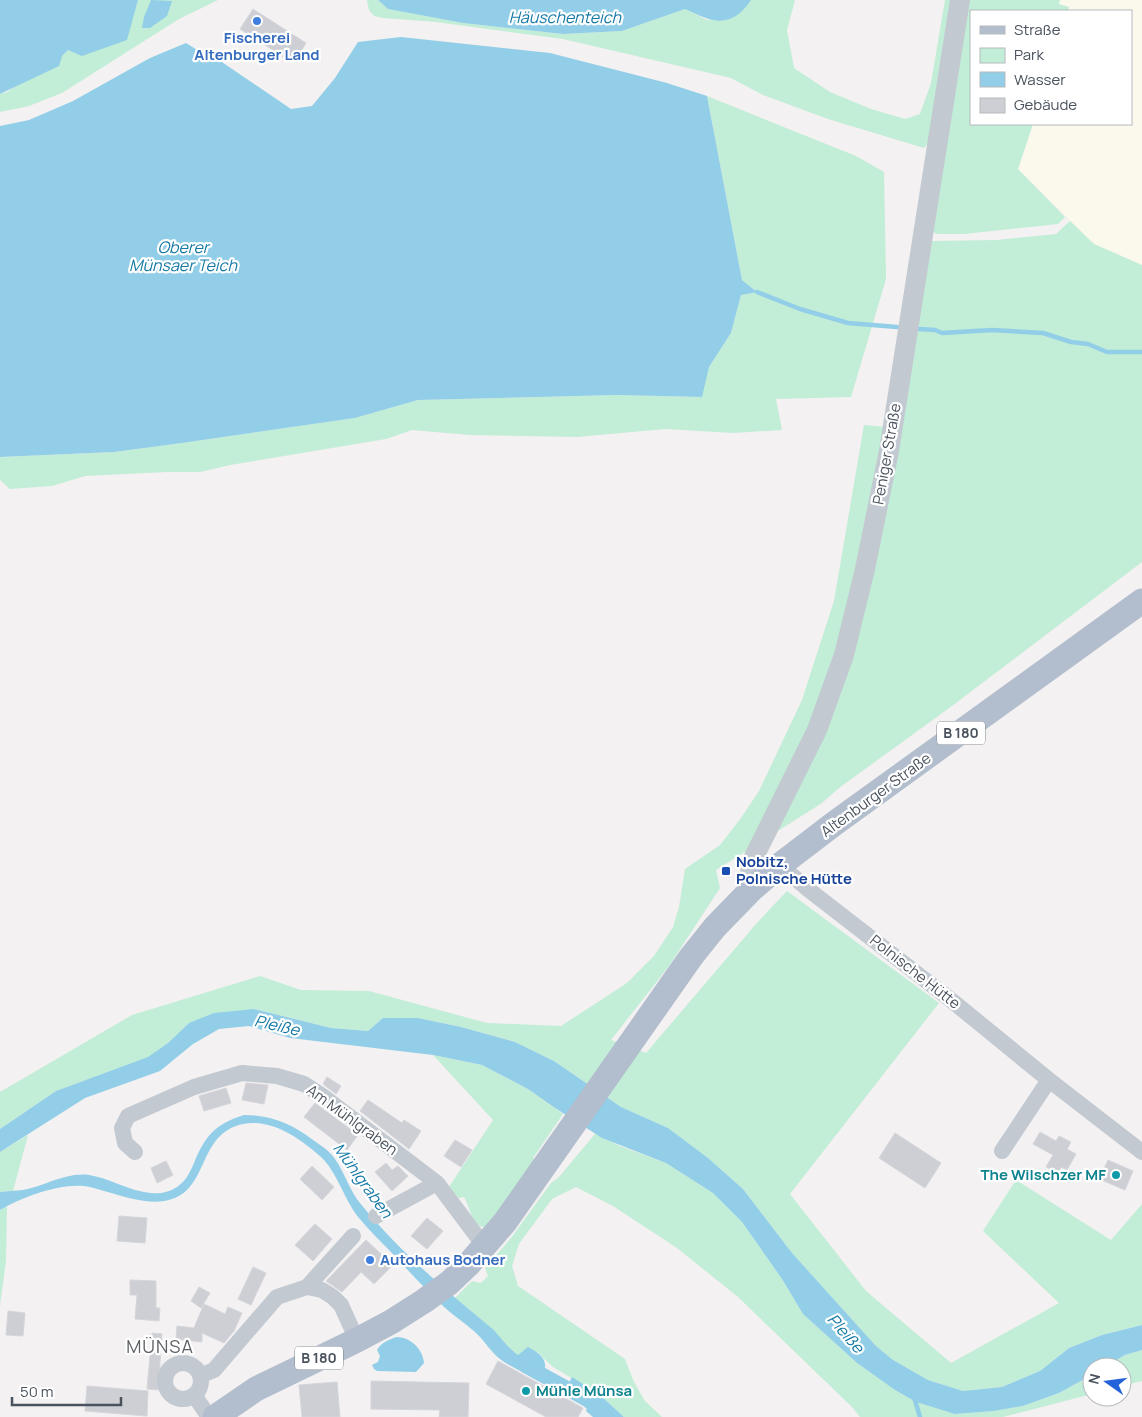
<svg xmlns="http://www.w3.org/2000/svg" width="1142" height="1417" font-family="Manrope,sans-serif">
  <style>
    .commercial { fill: #fbf8ec }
    .green { fill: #c2edd7 }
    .water { fill: #92cee8 }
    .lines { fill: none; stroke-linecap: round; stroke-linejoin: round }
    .stream { stroke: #92cee8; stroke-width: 4.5 }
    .canal { stroke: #92cee8; stroke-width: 15 }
    .building { fill: #cecfd5; stroke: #d5d6db }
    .minor { stroke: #c2c9d1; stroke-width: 16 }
    .tertiary { stroke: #c2c9d1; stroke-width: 20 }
    .primary { stroke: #b2bdcd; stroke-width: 25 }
    .shop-dot { fill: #3f7fe0; stroke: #fff; stroke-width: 2 }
    .transit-dot { fill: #1a4fb4; stroke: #fff; stroke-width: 2 }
    .culture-dot { fill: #0f9aa8; stroke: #fff; stroke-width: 2 }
    .labels { text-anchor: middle; stroke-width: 4.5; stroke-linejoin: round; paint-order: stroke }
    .shield { fill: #fff; stroke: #80868e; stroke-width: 1 }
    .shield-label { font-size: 14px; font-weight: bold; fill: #49525d }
    .shop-label { font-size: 15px; font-weight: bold; fill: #366cbe; stroke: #fff }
    .street-label { font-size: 15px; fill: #49525d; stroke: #fff }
    .transit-label { font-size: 15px; font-weight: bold; fill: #164399; stroke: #fff; text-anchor: start }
    .culture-label { font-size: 15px; font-weight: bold; fill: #0d838f; stroke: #fff; text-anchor: end }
    .water-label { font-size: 16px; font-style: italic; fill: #1579a5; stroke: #fff }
    .quarter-label { font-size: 18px; letter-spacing: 1px; fill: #5d6065; stroke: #fff }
  </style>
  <rect width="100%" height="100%" fill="#f3f1f1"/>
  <path class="commercial" d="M1060 0H1142V265L1094 244 1018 169 1033 124H1131V11H1068L1069 7 1058 4Z"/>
  <path class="green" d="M138 0H218L179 19 62 93 29 106 0 112V94L7 92 62 56 68 50 126 40Z
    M367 0H378L388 9 463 23 563 34 622 31 685 9 707 20 739 13 751 0H795L787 30 794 68 830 92 871 109 905 119 920 114 931 83 945 0H953L928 144 924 148 828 119 763 95 731 78 563 39 436 22 383 18 374 16 369 10Z
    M968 0H1060L1059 4 1069 7 1068 11H971V124H1033L1018 169 1065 217 1058 224 964 234H937L932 231Z
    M707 96 856 156 884 172 886 279 851 397 776 399 782 430 733 433 665 429 577 437 470 435 412 430 386 439 230 465 200 472H167L85 476 52 486 10 489 0 480V457L114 452 182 443 355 418 418 400 617 395 701 397 709 367 731 333 741 294 757 292 742 280Z
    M1070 221 1094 244 1142 265V562L952 706 839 788 822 803 716 870 720 888 669 966 611 1040 646 1053 756 924 787 891 939 1003 790 1194 866 1291 951 1363 1059 1303 983 1231 1016 1180 1111 1240 1142 1204V1325L1102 1335 1069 1348 1040 1371 1002 1387 963 1391 928 1380 893 1360 876 1346 792 1253 743 1189 708 1158 668 1128 621 1107 554 1061 515 1042 461 1027 418 1018H383L368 1031 331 1028 254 1009 189 1023 168 1043 149 1057 56 1091 0 1129V1092L132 1015 260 976 301 990 369 991 487 1023 561 1026 627 983 654 956 673 927 679 907 685 869 720 845 741 818 759 791 802 700 834 601 864 425 897 428 932 241 997 240 1056 234Z
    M433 1055 482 1065 528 1089 563 1114 533 1158 536 1161 487 1228C470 1226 471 1208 464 1197L459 1198 449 1187 493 1120Z
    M595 1134 620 1146 666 1163 713 1193 742 1222 782 1279 803 1314 857 1363 895 1390 916 1402 955 1414 994 1411 1023 1406 1059 1393 1092 1375V1394L1003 1417H860L852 1407 738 1297 677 1248 613 1206 576 1187 552 1199 519 1244 512 1266 518 1286 625 1359 634 1382 645 1401 662 1417H624L600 1395 553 1367 537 1352 523 1351 518 1355 510 1350 490 1327 454 1299 472 1281 481 1283 488 1276 485 1268 511 1238 551 1183 559 1177Z
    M28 1135 13 1191 0 1192V1152Z
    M7 1206 6 1260 0 1305V1210Z
    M1142 1350V1381L1122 1386V1367H1105L1125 1355Z"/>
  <path class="water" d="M0 0H138L127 40 82 56 68 50 62 56 59 66 0 94Z
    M151 0 172 1 167 16 150 28H142L144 17Z
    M378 0H751C731 30 712 22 685 9L622 31 563 34 463 23 388 9Z
    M401 37 550 53 667 83 707 96 742 280 757 292 741 295 731 333 709 367 702 397 617 395 418 400 355 418 182 443 114 452 0 457V126L29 120 73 101 150 58 186 43 202 53 213 56 291 109 312 106 335 78 358 42Z
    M254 1009 331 1028 368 1031 383 1018H418L461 1027 515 1042 554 1061 621 1107 668 1128 708 1158 743 1189 792 1253 876 1346 893 1360 928 1380 963 1391 1002 1387 1040 1371 1069 1348 1102 1335 1142 1325V1350L1125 1355 1105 1367H1092V1375L1090 1376 1059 1393 1023 1406 994 1411 955 1414 916 1402 895 1390 857 1363 803 1314 782 1279 742 1222 713 1193 666 1163 602 1138 555 1108 528 1089 482 1065 433 1055 290 1038 249 1026 219 1029 193 1044 160 1071 85 1098 0 1152V1129L56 1091 148 1057 168 1043 189 1023 214 1013Z
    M244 1115C271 1115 291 1123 313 1140 318 1144 324 1147 328 1151 343 1165 347 1187 360 1203 397 1249 443 1288 489 1326 500 1335 506 1347 518 1355L528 1347C545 1356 550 1363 540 1381 527 1374 512 1368 500 1359 491 1352 484 1340 475 1332 464 1322 452 1315 442 1305 424 1288 407 1269 390 1251 379 1240 368 1229 359 1218 345 1201 336 1170 321 1157 301 1139 272 1118 243 1124 195 1134 211 1194 164 1201 142 1205 111 1192 90 1187 64 1181 22 1197 0 1210V1192C7 1191 15 1191 23 1190 46 1186 65 1172 89 1175 116 1179 150 1205 177 1187 186 1181 190 1172 194 1163 205 1136 215 1124 244 1115Z
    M397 1337C410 1337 423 1349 424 1363L416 1372 377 1371 374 1369 372 1365 378 1362 380 1356 377 1350C381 1343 389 1339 397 1337Z
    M572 1377 600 1395 624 1417H593L586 1411 587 1407 559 1392 564 1383 568 1385Z"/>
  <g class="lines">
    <path class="stream" d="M757 292 800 309 848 323 897 327
      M919 329 935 330 942 333 992 330 1043 333 1071 342 1088 344 1107 352H1142
      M914 1397 920 1417"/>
    <path class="canal" d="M526 1366 588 1400 610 1417"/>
  </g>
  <path class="building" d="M253 9 306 43 299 55 295 53 290 61 240 29Z
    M327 1077 341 1086 336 1094 323 1084Z
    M246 1083 268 1085 264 1104 242 1100Z
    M226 1088 231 1103 204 1111 199 1096Z
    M368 1100 402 1123 404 1120 421 1131 409 1149 360 1111Z
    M315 1103 358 1135 347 1150 304 1117Z
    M1040 1132 1056 1141 1059 1136 1071 1142 1067 1149 1076 1154 1067 1170 1061 1167 1058 1173 1046 1167 1053 1155 1033 1144Z
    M895 1133 941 1163 925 1188 879 1158Z
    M455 1140 472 1150 461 1167 444 1156Z
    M1108 1160 1133 1171 1125 1190 1099 1179Z
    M166 1161 173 1175 157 1183 151 1168Z
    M386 1163 392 1170 398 1166 408 1176 392 1191 375 1172Z
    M312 1166 334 1187 322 1200 300 1179Z
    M119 1216 147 1218 145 1243 117 1241Z
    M427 1218 443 1231 427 1249 411 1236Z
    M315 1224 332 1239 313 1261 295 1245Z
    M366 1240 393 1265 374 1284 361 1272 342 1292 326 1281Z
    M253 1267 266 1273 251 1305 238 1299Z
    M130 1280 156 1281V1308H160L159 1321 135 1319 137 1295H130Z
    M199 1287 210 1293 201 1308 191 1301Z
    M204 1304 225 1314 228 1307 242 1313 234 1331 224 1343 202 1333V1342L176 1339 177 1326 194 1328Z
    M8 1311 25 1313 23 1336 6 1335Z
    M152 1333 162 1334 158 1390 147 1389Z
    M498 1361 583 1408 578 1417H546L486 1384Z
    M371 1381 469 1383 468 1417H439L440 1410 371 1409Z
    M337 1382 340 1417H302L299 1385Z
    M87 1386 148 1391 147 1416 85 1411Z"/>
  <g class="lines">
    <path class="minor" d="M780 865 809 890 951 1000 1049 1080 1142 1152
      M1002 1151 1049 1080
      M135 1152 125 1143 122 1128 128 1116 194 1087 242 1073 277 1076 304 1084 324 1097 437 1183 485 1247
      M376 1216 437 1183
      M307 1287 353 1236
      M165 1381a18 18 0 1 1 36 0a18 18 0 1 1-36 0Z
      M200 1376 214 1370 277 1297 307 1287 322 1290 333 1297 341 1305 357 1340
      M194 1395 209 1417"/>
    <path class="tertiary" d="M752 889 750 865 817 730 844 655 865 569 889 451 960 0"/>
    <path class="primary" d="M215 1417 256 1389 357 1340 391 1322 424 1301 449 1283 468 1265 505 1222 691 957 715 927 752 889 780 865 835 823 1142 601"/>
  </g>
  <g class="shop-dot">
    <circle cx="257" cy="21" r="5"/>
    <circle cx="370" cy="1260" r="5"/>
  </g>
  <rect class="transit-dot" x="721" y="866" width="10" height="10" rx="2.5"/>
  <g class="culture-dot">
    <circle cx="1116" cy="1175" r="5"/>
    <circle cx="526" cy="1391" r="5"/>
  </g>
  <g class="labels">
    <g class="shield">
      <rect x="937" y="721.5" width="48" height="23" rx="4"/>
      <rect x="295" y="1346.5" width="48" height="23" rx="4"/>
    </g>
    <g class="shield-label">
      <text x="961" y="738">B 180</text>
      <text x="319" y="1363">B 180</text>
    </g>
    <g class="shop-label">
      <text x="257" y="43">Fischerei<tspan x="257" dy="17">Altenburger Land</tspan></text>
      <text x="380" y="1265" text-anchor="start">Autohaus Bodner</text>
    </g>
    <g class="street-label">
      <text transform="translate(887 454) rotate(-80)" y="5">Peniger Straße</text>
      <text transform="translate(876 795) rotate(-36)" y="5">Altenburger Straße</text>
      <text transform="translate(915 972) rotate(38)" y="5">Polnische Hütte</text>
      <text transform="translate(352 1120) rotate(36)" y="5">Am Mühlgraben</text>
    </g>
    <g class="transit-label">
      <text x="736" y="867">Nobitz,<tspan x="736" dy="17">Polnische Hütte</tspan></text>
    </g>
    <g class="culture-label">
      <text x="1106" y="1180">The Wilschzer MF</text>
      <text x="536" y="1396" text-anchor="start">Mühle Münsa</text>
    </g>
    <g class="water-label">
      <text x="565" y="23">Häuschenteich</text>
      <text x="183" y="253">Oberer<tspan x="183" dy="18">Münsaer Teich</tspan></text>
      <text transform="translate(277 1025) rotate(13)" y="6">Pleiße</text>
      <text transform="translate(363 1180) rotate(54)" y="6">Mühlgraben</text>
      <text transform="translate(846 1333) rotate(49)" y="6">Pleiße</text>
    </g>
    <g class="quarter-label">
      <text x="160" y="1353">MÜNSA</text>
    </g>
  </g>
  <rect x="970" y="10" width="162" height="115" fill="#ffffff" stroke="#b6babe"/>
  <rect x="980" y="26" width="25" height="8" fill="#b2bdcd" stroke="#b6babe"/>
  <text x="1014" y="35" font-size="15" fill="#49525d">Straße</text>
  <rect x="980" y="48" width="25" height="15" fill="#c2edd7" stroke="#b6babe"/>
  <text x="1014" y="60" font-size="15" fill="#49525d">Park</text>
  <rect x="980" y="72" width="25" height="15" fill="#92cee8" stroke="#b6babe"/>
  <text x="1014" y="85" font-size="15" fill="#49525d">Wasser</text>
  <rect x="980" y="98" width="25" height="15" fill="#cecfd5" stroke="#b6babe"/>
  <text x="1014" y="110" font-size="15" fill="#49525d">Gebäude</text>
  <g transform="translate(1107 1382) rotate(284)"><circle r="24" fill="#ffffff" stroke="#b6babe"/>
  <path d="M0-4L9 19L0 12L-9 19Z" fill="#2462da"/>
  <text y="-8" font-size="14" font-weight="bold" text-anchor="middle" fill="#49525d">N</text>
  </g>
  <path d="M12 1397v8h109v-8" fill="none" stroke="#49525d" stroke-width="2.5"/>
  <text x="20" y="1397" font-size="15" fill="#49525d" stroke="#ffffff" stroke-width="4" paint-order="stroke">50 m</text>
</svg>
